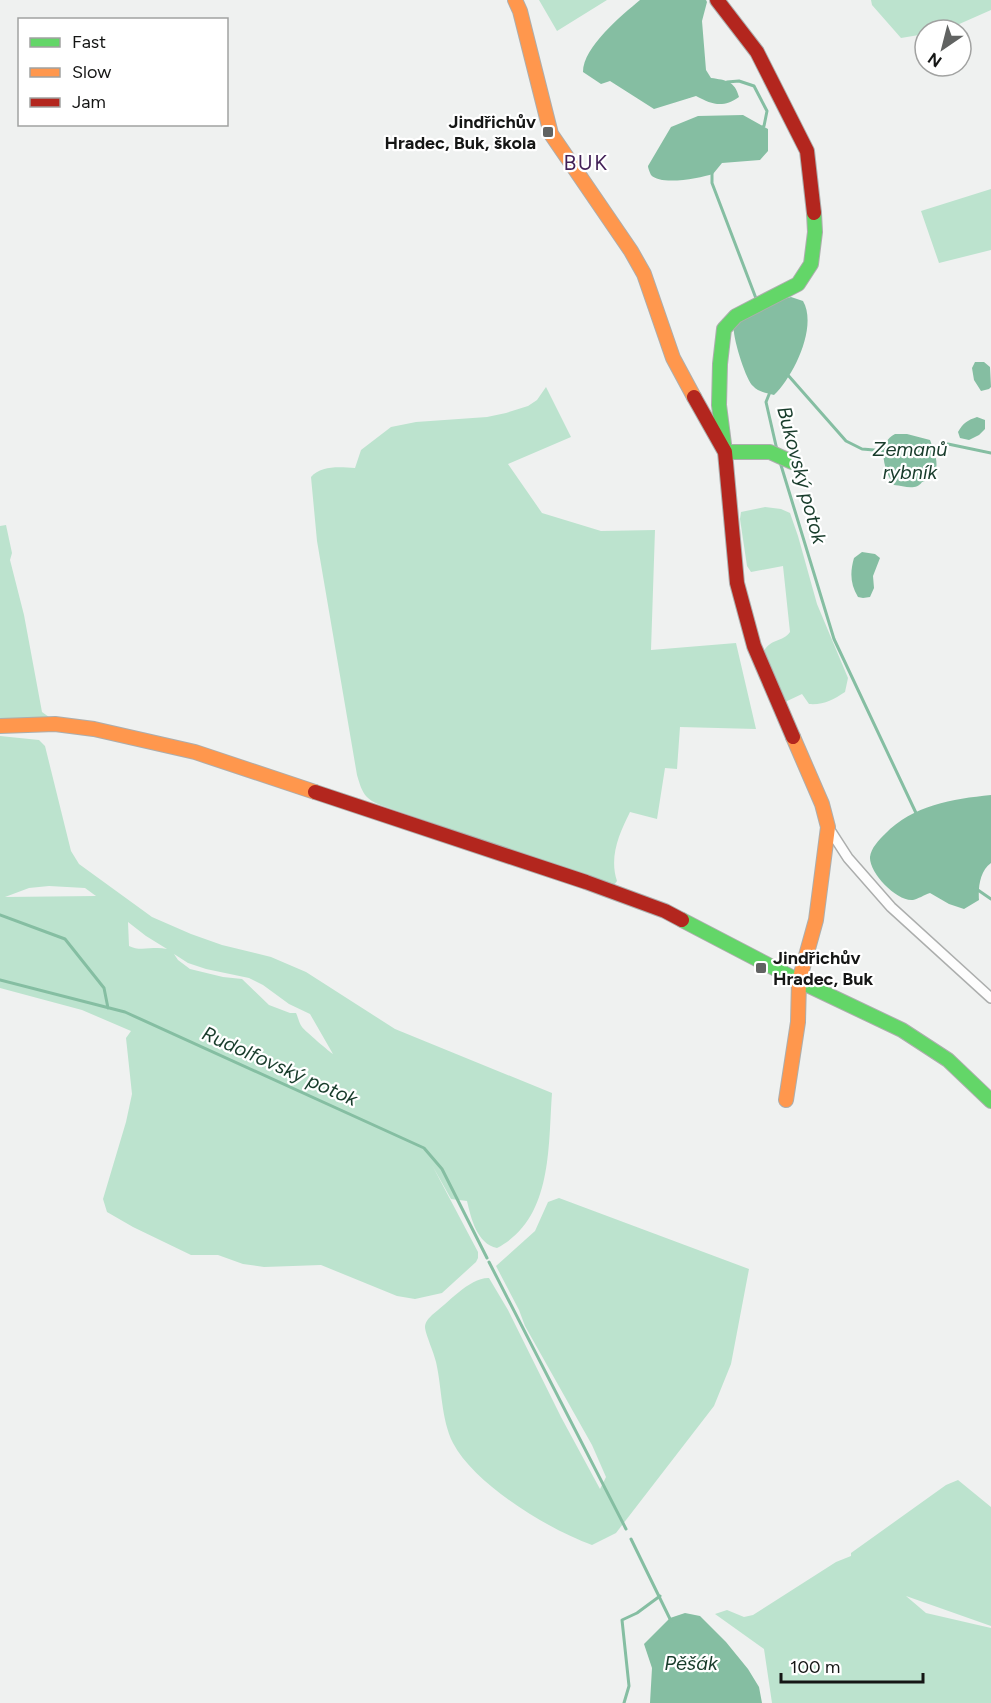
<svg xmlns="http://www.w3.org/2000/svg" width="991" height="1703" font-family="Figtree,sans-serif">
  <style>
    .green { fill: #bce3ce; fill-rule: evenodd }
    .water { fill: #85bea2 }
    .lines { fill: none; stroke-linecap: round; stroke-linejoin: round }
    .stream { stroke: #85bea2; stroke-width: 3 }
    .street-casing { stroke: #acaead; stroke-width: 12 }
    .fast-casing { stroke: #acaead; stroke-width: 16 }
    .slow-casing { stroke: #acaead; stroke-width: 16 }
    .jam-casing { stroke: #acaead; stroke-width: 16 }
    .street { stroke: #fdfdfd; stroke-width: 9 }
    .fast { stroke: #63d668; stroke-width: 14 }
    .slow { stroke: #ff974d; stroke-width: 14 }
    .jam { stroke: #b3261e; stroke-width: 14 }
    .poi-dot { fill: #616362; stroke: #fff; stroke-width: 2 }
    .labels { text-anchor: middle; stroke-width: 4.5; stroke-linejoin: round; paint-order: stroke }
    .poi-label { font-size: 18px; font-weight: bold; fill: #151615; stroke: #fff; text-anchor: end }
    .water-label { font-size: 20px; font-style: italic; fill: #183c2b; stroke: #fff }
    .quarter-label { font-size: 21px; letter-spacing: 1.5px; fill: #411f56; stroke: #fff }
  </style>
  <rect width="100%" height="100%" fill="#eff1f0"/>
  <path class="green" d="M539 0H607L557 31Z
    M871 0H991V10L948 29 925 30V34L901 38 872 5Z
    M991 189V250L939 263 921 211Z
    M546 387 571 437 508 464 542 513 601 531 655 530 651 650 736 643 756 729 680 727 677 769 665 768 657 819 630 812C619 834 609 857 617 881L614 885 386 807C366 800 363 796 357 775L317 541 311 477C321 465 340 467 355 468L361 450 391 427 416 422 487 417 506 413 528 406 537 400Z
    M765 507 781 509 790 513 798 536 817 604 848 678 845 692C833 700 824 705 809 704L802 694 785 702 764 651C770 639 783 642 790 632L783 566 751 572 747 566 740 519 741 512Z
    M6 525 12 553 10 560 24 615 42 712 49 717 51 725H0V526Z
    M0 736 39 740 45 746 71 851 79 864 152 917 191 934 222 945 271 957 306 972 395 1029 552 1093C548 1147 553 1219 497 1248 477 1244 471 1218 467 1201L451 1199 432 1165 478 1252V1258L476 1262 442 1293 415 1299 397 1296 321 1265 264 1267 243 1264 218 1255H191L133 1227 107 1212 103 1199 126 1122 132 1094 126 1038 131 1031 82 1010 0 988ZM49 886 85 888 96 896 5 897 29 888ZM128 922 146 936 167 949C153 946 140 952 129 946ZM174 954 188 963 206 969 249 978 263 985 289 1004 310 1014 333 1054C331 1053 305 1031 302 1027 299 1023 298 1017 296 1013H290L269 1005 242 979 223 977 190 969 178 960Z
    M559 1198 749 1269 731 1364 714 1406 616 1533 592 1545C548 1529 475 1485 453 1443 441 1419 442 1388 436 1362 434 1353 425 1333 425 1327 425 1322 429 1318 432 1315 447 1304 470 1277 489 1278L508 1310 561 1417 600 1489 606 1477 592 1445 525 1326 519 1310 496 1266 535 1231 548 1202Z
    M958 1480 991 1507V1626L906 1596 926 1613 991 1628V1703H772L764 1649 715 1614 727 1610 744 1617 753 1615 836 1562 851 1556V1553L946 1485Z"/>
  <path class="water" d="M640 0H706L707 2 702 21 706 70 711 78C726 80 735 81 739 97 723 108 713 105 696 96L654 109 610 81 601 84 583 72C583 47 622 15 640 0Z
    M743 115 768 129V151L760 160 722 163 713 174C700 178 661 186 651 175 650 173 648 168 648 166L671 127 698 116Z
    M791 297 803 301C818 327 793 377 774 395 767 393 758 392 753 386 746 381 731 333 734 325 740 312 777 301 791 297Z
    M975 362H984L990 367 991 387 989 389 981 391 974 380 972 368Z
    M977 417 985 420V429L979 435 969 440 960 438 958 432C963 423 968 420 977 417Z
    M895 434H907L930 440C936 455 944 476 922 482 916 491 904 486 894 485 884 472 876 443 895 434Z
    M862 552 875 554 880 558 873 576 874 588 870 597 863 598 858 597C850 584 850 572 854 558Z
    M991 795V863C980 871 978 887 979 900L964 909 949 904 930 893C924 895 918 899 913 900 897 902 869 873 870 857 871 848 879 840 885 834 913 805 952 799 991 795Z
    M685 1613 700 1616 726 1642 748 1669 759 1687 762 1703H650L652 1668 644 1644 670 1618Z"/>
  <g class="lines">
    <path class="stream" d="M727 82 739 81 754 86 767 111 764 126 761 128
      M712 172V183L757 301
      M787 374 846 441 862 449 886 451
      M770 392 766 402 777 450
      M932 449 942 444H948L991 453
      M780 462 834 639 916 813
      M975 888 991 899
      M0 915 65 939 104 988 108 1008
      M0 980 125 1012 424 1148 442 1169 487 1258
      M489 1262 626 1529
      M631 1539 671 1621
      M624 1703 629 1686 622 1620 637 1613 660 1596"/>
    <g class="street-casing">
      <path id="street" d="M828 827 848 858 891 907 991 998"/>
    </g>
    <g class="fast-casing">
      <path id="fast" d="M792 462 770 452H725L719 405 720 364 724 329 736 316 798 284 811 264 815 232 814 213
        M682 920 799 981 902 1030 948 1060 991 1101"/>
    </g>
    <g class="slow-casing">
      <path id="slow" d="M515 0 520 11 551 134 631 251 644 274 673 358 694 397
        M0 726 55 724 94 729 195 752 315 792
        M786 1100 798 1022 799 981 816 920 828 827 822 804 793 737"/>
    </g>
    <g class="jam-casing">
      <path id="jam" d="M717 0 757 52 807 151 814 213
        M694 397 725 452 737 583 754 646 793 737
        M315 792 586 882 665 911 682 920"/>
    </g>
    <use href="#street" class="street"/>
    <use href="#fast" class="fast"/>
    <use href="#slow" class="slow"/>
    <use href="#jam" class="jam"/>
  </g>
  <g class="poi-dot">
    <rect x="542" y="126" width="12" height="12" rx="3"/>
    <rect x="755" y="962" width="12" height="12" rx="3"/>
  </g>
  <g class="labels">
    <g class="poi-label">
      <text x="536" y="128">Jindřichův<tspan x="536" dy="21">Hradec, Buk, škola</tspan></text>
      <text x="773" y="964" text-anchor="start">Jindřichův<tspan x="773" dy="21">Hradec, Buk</tspan></text>
    </g>
    <g class="water-label">
      <text x="910" y="456">Zemanů<tspan x="910" dy="23">rybník</tspan></text>
      <text transform="translate(802 475) rotate(75)" y="7">Bukovský potok</text>
      <text transform="translate(280 1066) rotate(24)" y="7">Rudolfovský potok</text>
      <text x="691" y="1670">Pěšák</text>
    </g>
    <g class="quarter-label">
      <text x="586" y="170">BUK</text>
    </g>
  </g>
  <rect x="18" y="18" width="210" height="108" fill="#ffffff" stroke="#a1a2a1" stroke-width="1.5"/>
  <rect x="30" y="38" width="30" height="9" fill="#63d668" stroke="#a1a2a1" stroke-width="1.5"/>
  <text x="72" y="48" font-size="18" fill="#151615">Fast</text>
  <rect x="30" y="68" width="30" height="9" fill="#ff974d" stroke="#a1a2a1" stroke-width="1.5"/>
  <text x="72" y="78" font-size="18" fill="#151615">Slow</text>
  <rect x="30" y="98" width="30" height="9" fill="#b3261e" stroke="#a1a2a1" stroke-width="1.5"/>
  <text x="72" y="108" font-size="18" fill="#151615">Jam</text>
  <g transform="translate(943 48) rotate(215)"><circle r="28" fill="#ffffff" stroke="#a1a2a1" stroke-width="1.5"/>
  <path d="M0-4.5L10 22L0 15L-10 22Z" fill="#616362"/>
  <text y="-9" font-size="16" font-weight="bold" text-anchor="middle" fill="#151615">N</text>
  </g>
  <path d="M781 1673v9h142v-9" fill="none" stroke="#151615" stroke-width="3"/>
  <text x="790" y="1673" font-size="18" fill="#151615" stroke="#ffffff" stroke-width="4.5" paint-order="stroke">100 m</text>
</svg>
